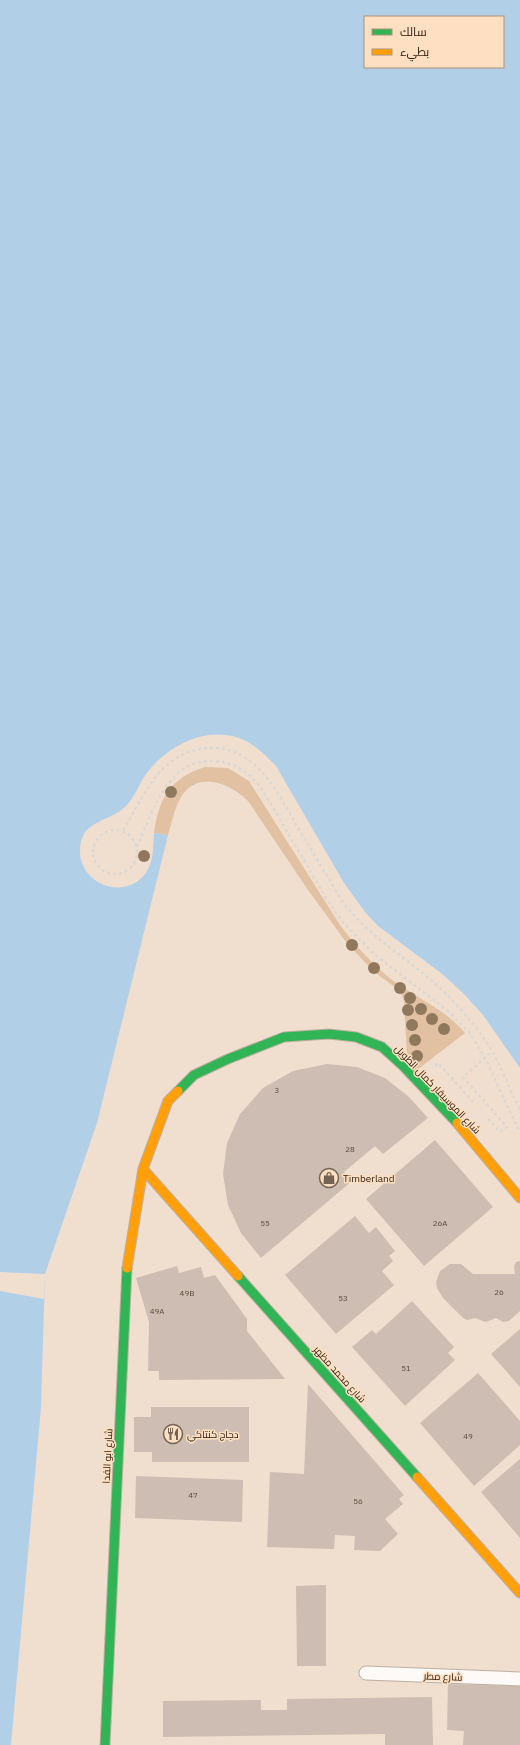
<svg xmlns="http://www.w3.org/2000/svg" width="520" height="1745" font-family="'IBM Plex Sans',Cairo,sans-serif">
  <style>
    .green { fill: #e1c1a2 }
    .water { fill: #b2cfe8; fill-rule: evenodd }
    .pier { fill: #f0dfcf }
    .building { fill: #cebdb2 }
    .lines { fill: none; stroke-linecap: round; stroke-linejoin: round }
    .lane-casing { stroke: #beafa1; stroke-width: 15 }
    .fast-casing { stroke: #beafa1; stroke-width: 11 }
    .slow-casing { stroke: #beafa1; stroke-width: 11 }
    .path { stroke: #ddd7d2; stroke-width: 2.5; stroke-dasharray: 3 3; stroke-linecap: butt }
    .lane { stroke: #fdfaf8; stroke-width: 13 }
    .fast { stroke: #30b455; stroke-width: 9 }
    .slow { stroke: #ff9f0a; stroke-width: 9 }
    .tree { fill: #90785d }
    .labels { text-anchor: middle; stroke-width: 3; stroke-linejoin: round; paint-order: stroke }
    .number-label { font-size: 8px; fill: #57483a }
    .street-label { font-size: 10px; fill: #2f2112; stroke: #fedfc1 }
    .poi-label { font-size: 10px; fill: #2f2112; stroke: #fedfc1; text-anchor: start }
  </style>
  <rect width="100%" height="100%" fill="#f0dfcf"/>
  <path class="green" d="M205 767 228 768 249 781 340 925C355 945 371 963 391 979 416 998 444 1008 465 1033L413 1073 407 1057 404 1001 400 991 373 971 346 942 308 890 248 801C232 785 201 770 183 794 175 805 172 822 168 835L154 833C159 798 170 778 205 767Z"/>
  <path class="water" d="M0 0H520V1068L483 1015 463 993 441 973 378 926 365 912 344 883 276 766C267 757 258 747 246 741 211 724 172 743 149 770 140 781 136 796 126 806 109 823 80 819 80 851 80 886 128 902 147 871 154 860 153 845 154 833L168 835 97 1123 45 1274 41 1407 11 1745H0ZM365 17H503V67H365Z"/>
  <path class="pier" d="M0 1272 45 1274 44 1299 0 1291Z"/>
  <path class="building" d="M327 1064 357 1067 385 1078 409 1097 428 1118 383 1154 375 1146 344 1172 352 1181 261 1258 241 1233 228 1205 223 1174 227 1143 240 1114 263 1088 293 1071Z
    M435 1140 493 1207 424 1266 366 1199Z
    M355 1216 369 1233 376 1227 395 1251 389 1256 393 1261 382 1271 394 1285 336 1334 285 1275Z
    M520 1261V1311L509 1321 503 1322 496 1318 486 1322 475 1318 467 1320 463 1318 443 1298 437 1288 436 1282 440 1271 450 1264H461L473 1274H515L514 1266 516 1262Z
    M177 1266 179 1273 201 1267 204 1278 215 1275 247 1319V1331L285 1379 159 1380V1371H148L149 1322 136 1278Z
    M412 1301 454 1347 448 1353 455 1360 405 1406 352 1347 372 1330 376 1334Z
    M520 1329V1387L491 1354Z
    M478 1373 520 1421V1445L474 1486 420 1423Z
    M308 1384 404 1495 399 1499 403 1504 385 1519 398 1534 380 1551 354 1550 355 1536 335 1535 334 1549 267 1547 270 1472 304 1474Z
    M151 1407H249V1462H152V1452H134V1417H151Z
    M520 1459V1538L481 1492Z
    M136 1476 243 1480 242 1522 135 1518Z
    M326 1585V1666H297L296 1586Z
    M448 1684 520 1686V1745H463L464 1731 447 1730Z
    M432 1697 433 1745H385V1734L163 1737V1701L261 1700V1710H287V1699Z"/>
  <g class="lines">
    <g class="lane-casing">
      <path id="lane" d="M366 1673 520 1679"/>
    </g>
    <g class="fast-casing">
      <path id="fast" d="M178 1091 194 1075 228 1059 284 1037 329 1034 356 1037 382 1047 403 1066 457 1123
        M238 1276 417 1477
        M105 1745 127 1268"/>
    </g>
    <g class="slow-casing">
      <path id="slow" d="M457 1123 520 1198
        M143 1169 238 1276
        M127 1268 143 1169 168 1101 178 1091
        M417 1477 520 1593"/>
    </g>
    <path class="path" d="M93 852a22 22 0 1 1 44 0a22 22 0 1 1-44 0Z
      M123 830C135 811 148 782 165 767 186 746 221 741 246 758 270 774 284 804 298 828 313 852 327 876 342 901 371 940 414 961 448 996 464 1012 480 1031 492 1051 503 1069 509 1090 520 1109
      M137 847C152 813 168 758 213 761 234 762 247 771 260 786L328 901 341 920 374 954 448 1011 470 1033 485 1058 520 1133
      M435 1066 438 1063 474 1103
      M488 1119 500 1132 507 1127 463 1077 492 1052"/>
    <use href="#lane" class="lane"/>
    <use href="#fast" class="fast"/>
    <use href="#slow" class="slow"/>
  </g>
  <g class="tree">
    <circle cx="171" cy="792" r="6"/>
    <circle cx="144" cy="856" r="6"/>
    <circle cx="352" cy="945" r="6"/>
    <circle cx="374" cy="968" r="6"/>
    <circle cx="400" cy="988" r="6"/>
    <circle cx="410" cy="998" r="6"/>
    <circle cx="421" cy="1009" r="6"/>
    <circle cx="408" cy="1010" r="6"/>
    <circle cx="432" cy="1019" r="6"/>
    <circle cx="412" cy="1025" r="6"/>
    <circle cx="444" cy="1029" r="6"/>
    <circle cx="415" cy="1040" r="6"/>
    <circle cx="417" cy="1056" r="6"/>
  </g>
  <defs>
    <g id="shop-ring" transform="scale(1)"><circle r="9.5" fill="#fedfc1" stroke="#736454" stroke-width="1.5"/><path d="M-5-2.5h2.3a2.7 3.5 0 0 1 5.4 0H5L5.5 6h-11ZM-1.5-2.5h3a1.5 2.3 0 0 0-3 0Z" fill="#736454"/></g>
    <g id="restaurant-ring" transform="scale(1)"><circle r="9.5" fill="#fedfc1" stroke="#736454" stroke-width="1.5"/><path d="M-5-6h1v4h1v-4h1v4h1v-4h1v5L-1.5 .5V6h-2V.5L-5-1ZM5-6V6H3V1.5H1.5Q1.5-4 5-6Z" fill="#736454"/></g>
  </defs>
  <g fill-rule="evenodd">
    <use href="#shop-ring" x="329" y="1178"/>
    <use href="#restaurant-ring" x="173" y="1434"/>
  </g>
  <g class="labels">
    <g class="number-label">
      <text x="277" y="1093">3</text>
      <text x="350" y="1152">28</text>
      <text x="265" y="1226">55</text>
      <text x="440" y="1226">26A</text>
      <text x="499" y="1295">26</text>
      <text x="187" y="1296">49B</text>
      <text x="343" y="1301">53</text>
      <text x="157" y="1314">49A</text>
      <text x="406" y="1371">51</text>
      <text x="468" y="1439">49</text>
      <text x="193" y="1498">47</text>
      <text x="358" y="1504">56</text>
    </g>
    <g class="street-label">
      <text transform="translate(438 1089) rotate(46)" y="4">شارع الموسيقار كمال الطويل</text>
      <text transform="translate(340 1374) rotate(48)" y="4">شارع محمد مظهر</text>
      <text transform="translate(107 1456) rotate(-87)" y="4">شارع ابو الفدا</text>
      <text transform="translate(443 1676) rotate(2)" y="4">شارع مطر</text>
    </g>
    <g class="poi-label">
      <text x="343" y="1182">Timberland</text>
      <text x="187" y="1438">دجاج كنتاكي</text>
    </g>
  </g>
  <rect x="364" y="16" width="140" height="52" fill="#fedfc1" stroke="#ab937b"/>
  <rect x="372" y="29" width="20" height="6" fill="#30b455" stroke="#ab937b"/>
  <text x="400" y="36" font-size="12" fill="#2f2112">سالك</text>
  <rect x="372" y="49" width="20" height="6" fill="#ff9f0a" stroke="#ab937b"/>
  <text x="400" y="56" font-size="12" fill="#2f2112">بطيء</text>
</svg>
